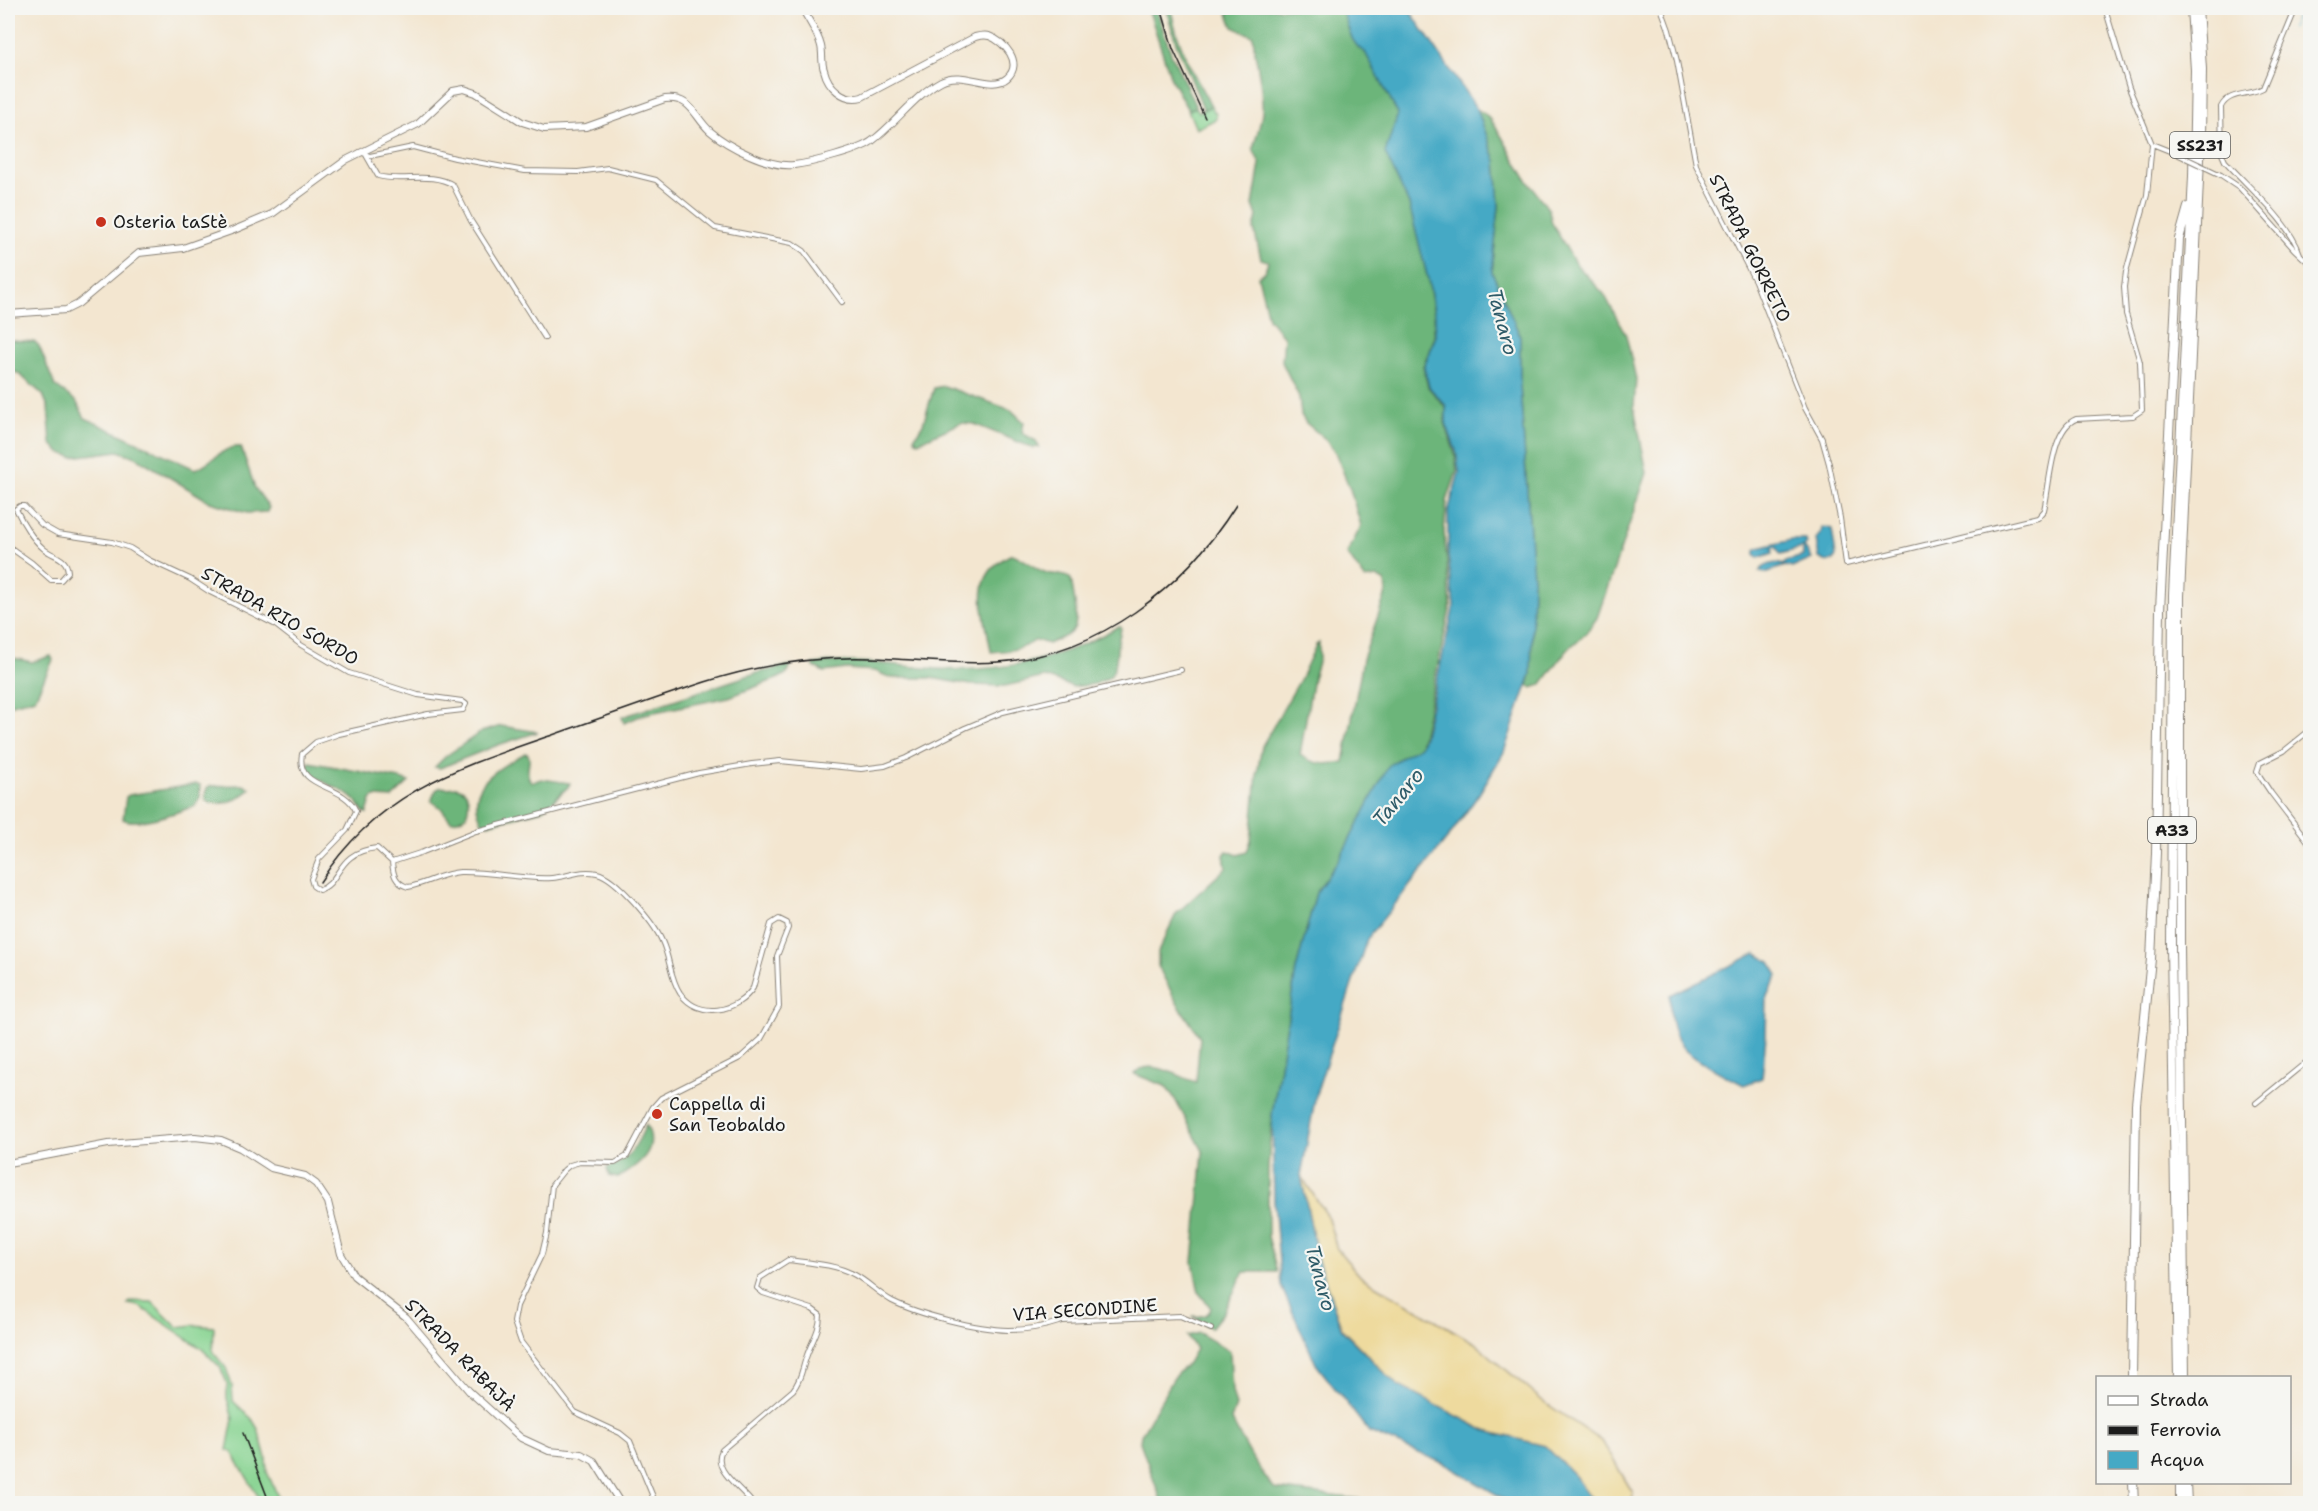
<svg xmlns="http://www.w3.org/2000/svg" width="2318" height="1511" font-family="'Shantell Sans',sans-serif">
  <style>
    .green { fill: #86d390; stroke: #517856; stroke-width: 1.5 }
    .forest { fill: #6cb57a; stroke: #44684b; stroke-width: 1.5 }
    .sand { fill: #eeda9e; stroke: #857b5d; stroke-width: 1.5 }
    .water { fill: #45a9c5; stroke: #306270; stroke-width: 1.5 }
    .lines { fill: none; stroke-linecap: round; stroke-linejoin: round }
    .stream { stroke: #45a9c5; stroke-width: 1.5 }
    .street-casing { stroke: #888176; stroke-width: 6 }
    .secondary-casing { stroke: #888176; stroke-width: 8 }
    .highway-casing { stroke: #888176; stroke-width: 10 }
    .street { stroke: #fff; stroke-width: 4 }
    .secondary { stroke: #fff; stroke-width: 6 }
    .highway { stroke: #fff; stroke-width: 8 }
    .rail { stroke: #1c1c1c; stroke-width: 1.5 }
    .street-bridge-casing { stroke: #888176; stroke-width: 6; stroke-linecap: butt }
    .street-bridge { stroke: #fff; stroke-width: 4 }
    .poi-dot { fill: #c8321e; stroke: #f6f6f2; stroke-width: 2 }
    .labels { text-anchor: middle; stroke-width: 4.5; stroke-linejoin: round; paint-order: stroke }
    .shield { fill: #f6f6f2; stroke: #5d5d5c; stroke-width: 1.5 }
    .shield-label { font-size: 16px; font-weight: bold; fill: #1c1c1c }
    .poi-label { font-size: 18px; fill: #1c1c1c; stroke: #f6f6f2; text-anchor: start }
    .street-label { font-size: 18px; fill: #1c1c1c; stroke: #f6f6f2 }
    .water-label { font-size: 20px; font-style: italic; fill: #2e5b68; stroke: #f6f6f2 }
  </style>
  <rect width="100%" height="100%" fill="#f6f6f2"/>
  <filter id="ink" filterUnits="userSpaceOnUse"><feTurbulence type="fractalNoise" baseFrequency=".0167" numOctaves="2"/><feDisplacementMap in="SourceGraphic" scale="12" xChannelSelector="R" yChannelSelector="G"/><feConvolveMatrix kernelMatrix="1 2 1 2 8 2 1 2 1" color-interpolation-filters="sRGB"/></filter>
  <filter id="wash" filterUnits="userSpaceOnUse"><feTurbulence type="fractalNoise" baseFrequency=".008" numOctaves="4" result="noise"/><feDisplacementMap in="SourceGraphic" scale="24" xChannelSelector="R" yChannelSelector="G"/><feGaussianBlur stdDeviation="1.35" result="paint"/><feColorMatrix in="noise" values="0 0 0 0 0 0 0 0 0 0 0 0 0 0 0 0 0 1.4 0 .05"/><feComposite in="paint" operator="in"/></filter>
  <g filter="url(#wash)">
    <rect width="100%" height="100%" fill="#f3e6d0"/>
    <path class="green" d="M1211 106 1216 114V119L1196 129 1188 110 1196 107 1199 112Z
      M131 1301 152 1302 177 1327 194 1325 214 1327 213 1352 226 1368 232 1386 233 1401 252 1419 258 1429 266 1458 267 1472 281 1503H262L232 1452 227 1450 233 1419 227 1398V1383L220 1367 202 1349 139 1306 128 1304Z"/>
    <path class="forest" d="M1146 8H1156L1171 53 1196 107 1188 110 1171 79 1150 14Z
      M1166 8H1171C1176 43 1194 75 1211 106L1204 110 1176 43Z
      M1229 8H1340C1350 23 1347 42 1365 52L1398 114 1386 153 1409 204 1428 279 1434 315V339L1423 366 1428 387 1446 408 1445 422 1455 454 1457 471 1447 501 1444 531 1451 605 1420 746 1389 765 1340 858 1316 893 1296 970 1272 1115 1268 1169V1236L1277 1272H1244L1223 1313 1211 1328 1192 1316C1199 1317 1209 1317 1211 1308L1199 1293 1193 1262 1203 1151 1173 1096 1165 1086 1134 1074C1149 1057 1179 1077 1196 1082L1200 1037 1177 1003 1158 966V952L1176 914 1226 868 1224 855 1227 851 1238 855 1247 852 1251 840 1257 774 1262 746 1301 678 1316 645 1319 643V659L1313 678 1300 755C1315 765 1326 765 1344 762L1363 659 1386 593 1385 582 1377 577 1365 579 1347 554 1361 526 1350 489 1335 452 1324 438 1306 423 1301 415 1299 397 1282 362 1284 337 1268 318 1258 276 1265 272 1268 261 1261 259 1254 229 1257 216 1253 205 1260 164 1253 149C1256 137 1261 124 1262 112 1264 88 1255 61 1253 36L1233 27 1227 11Z
      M1477 109 1489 117 1496 127 1527 180 1549 210 1552 223 1575 263 1604 294 1626 335 1636 379 1634 407 1647 473 1597 618 1586 633 1566 651 1541 685 1532 688 1528 685 1531 674 1533 578 1520 386V336L1492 272 1499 206 1496 161Z
      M12 340 35 342 39 346 55 386 76 401 85 418 195 469C211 464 225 444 241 447L255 488 269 507 267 512 247 513 210 502 136 457 118 451 72 457 59 452 51 443 48 407 43 395 19 374 8 369V341Z
      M944 386 1011 410 1024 422 1022 433 1036 441 1039 447 1033 448 974 424 961 423 918 442 914 438 923 424 934 388Z
      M1012 554C1025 558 1035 570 1047 573 1055 575 1064 574 1071 579 1073 591 1080 621 1073 630 1068 637 1056 640 1048 644L1036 640C1022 650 1008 651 991 652 985 611 967 576 1012 554Z
      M1119 626 1121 627C1121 632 1119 637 1118 642 1116 654 1118 665 1110 677L1095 684 1073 687 1045 677 1005 686 971 685 931 678H891L875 671 846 669 824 672 814 667 813 664C855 658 896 666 938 669 1003 673 1063 659 1119 626Z
      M51 656 53 660 35 698 8 705V657L32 662Z
      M791 665 788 673 779 678 729 697 645 714 624 723 622 717 753 674Z
      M501 726 538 732 498 745 440 768 435 767 446 756 481 732Z
      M525 753 528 754C532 763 524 772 530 780L533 782 541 779 570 783 568 787 543 810 488 824 482 822C463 785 498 769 525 753Z
      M309 762 400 779 409 782 392 798 374 797 371 800 367 813 363 812C352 787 324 788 307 770Z
      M197 784 200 785V798L195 806C178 812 138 827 123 819L126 797 129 795Z
      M243 785 250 788C242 800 218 808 205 800L207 788 210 786Z
      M441 787C447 789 451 787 456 787 471 789 470 805 466 816L458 820 451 821 441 808 431 801 436 790Z
      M646 1125C661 1150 637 1166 618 1178L609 1176 607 1168C629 1161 637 1145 646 1125Z
      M1199 1333 1230 1351 1232 1391 1236 1406 1231 1420 1253 1459 1274 1489 1392 1503 1412 1498 1431 1503H1162L1140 1442 1141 1435 1175 1376 1188 1363 1196 1349 1187 1336Z"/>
    <path class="sand" d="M1301 1176 1327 1215 1337 1249 1361 1277 1475 1343 1544 1402 1602 1441 1633 1493 1632 1503H1601L1592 1499 1575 1476 1545 1446 1486 1431 1397 1385 1342 1329 1318 1261Z"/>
    <path class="water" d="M1340 8H1408L1477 109 1496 161 1499 206 1492 272 1520 336V386L1533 578 1531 674 1504 752 1479 794 1450 835 1367 939 1316 1094 1301 1176 1318 1261 1342 1330 1397 1385 1486 1431 1545 1446 1575 1476 1592 1499 1601 1503H1511L1445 1464 1369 1432 1316 1364 1281 1286 1274 1201 1272 1115 1296 970 1316 893 1340 858 1389 765 1420 746 1423 739 1454 606 1448 556V512L1459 472 1456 451 1446 423V406L1429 387 1424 366 1435 338V315L1428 279 1409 204 1385 153 1398 114 1365 52C1347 42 1350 23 1340 8Z
      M1826 527 1832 529 1836 556 1834 560 1827 562 1819 558 1816 539 1821 533 1822 528Z
      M1792 540H1806L1807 544 1804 547 1812 559 1792 568 1786 566 1765 573 1759 572C1763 565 1776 561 1783 565L1787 561 1803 556 1802 548 1780 554 1776 547 1772 548 1773 553 1758 558 1755 554V550L1758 548Z
      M1756 953 1770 962 1778 975 1767 996 1766 1036 1762 1078 1744 1085C1730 1078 1692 1059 1683 1048 1672 1033 1669 1013 1670 995Z"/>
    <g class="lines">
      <path class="stream" d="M2291 28 2300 8"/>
    </g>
  </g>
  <g filter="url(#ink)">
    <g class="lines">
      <g class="street-casing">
        <path id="street" d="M1661 8 1669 30 1677 61 1696 165 1755 281 1805 408 1822 439 1829 464 1840 518 1846 564 2037 518 2044 510C2050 485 2051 429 2076 419L2133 416 2142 410 2140 362 2126 314 2124 287 2126 272 2147 195 2152 144
          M2105 8 2129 88 2152 144
          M2296 8 2263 88C2249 96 2229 91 2221 107L2222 154 2225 161C2248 187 2290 222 2300 254
          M2152 144 2177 154
          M360 152 370 156 413 147 455 158 525 171 578 172 608 168 656 180 715 228 792 243 804 251 842 302
          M366 155 378 176C401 183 431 171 453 185L471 221 545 338
          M2221 175 2239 187 2294 249 2310 264
          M8 546 32 563 51 580H61L68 572C67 557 54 557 44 549 33 540 22 522 16 509L20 506H24L42 525 58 534 112 542 130 548 149 560 190 579 210 592 274 624 301 645 349 673 418 695 462 701 466 704 463 710 428 714 339 734 316 742 302 754C295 791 344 782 356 811L347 830 319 859 311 879 313 886 319 890C342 883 335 852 377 848L392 862
          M2310 730 2284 751 2260 763 2257 772 2271 793 2310 844
          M392 862C393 874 395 883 408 887 426 884 442 873 460 872 491 871 522 880 552 878 567 877 581 869 597 873 616 877 654 923 662 941 670 958 670 978 680 993 699 1020 737 1012 753 988L771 924 779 919 787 923 788 928 777 956 779 1007 761 1039 740 1058 661 1098 653 1107 627 1156 615 1163 580 1162 570 1165 564 1170 552 1185 547 1233 542 1254 517 1306 514 1322 521 1342 575 1412 620 1433 630 1441 656 1504
          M392 862 423 852 476 831 699 773 752 764 780 761 861 769 885 766 906 758 965 728 1003 712 1181 670
          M2256 1103 2310 1059
          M753 1504C741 1487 711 1470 722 1450L793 1390C802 1379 802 1368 807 1355 812 1341 820 1330 820 1315L812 1309 763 1293 757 1288 760 1278 788 1260C811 1263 835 1264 855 1275 868 1282 879 1294 892 1301 920 1315 977 1329 1008 1330 1026 1330 1044 1327 1062 1321L1180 1316 1211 1329"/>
      </g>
      <g class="secondary-casing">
        <path id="secondary" d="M8 314 66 310 78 304 139 253 183 248 234 230 272 214 346 160 418 124 453 91 464 89 476 93 522 122 544 129 586 127 665 99C692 96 694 117 710 131 728 147 770 168 794 165 811 163 859 151 872 141 896 123 915 95 941 81 963 69 991 92 1007 78 1024 63 1004 41 989 36 984 35 979 36 975 37L862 97C844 102 828 87 824 70 821 62 823 54 821 46 818 33 808 20 802 8
          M8 1163 108 1144 195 1137 221 1140 240 1148 271 1168 305 1176 316 1184 328 1202 341 1254 354 1276 406 1317 469 1391 521 1438 549 1451 581 1454 594 1461 621 1504"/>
      </g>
      <g class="highway-casing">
        <path id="highway" d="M2132 1378 2136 1104 2151 959 2156 853 2160 610 2179 239 2188 207
          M2178 1378 2171 946 2173 595 2193 176 2195 70 2191 8
          M2185 1378 2180 946V596L2201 137 2202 69 2198 8
          M2133 1482 2134 1504
          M2180 1482V1504
          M2186 1482 2187 1504"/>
      </g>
      <use href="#street" class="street"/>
      <use href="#secondary" class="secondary"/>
      <use href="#highway" class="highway"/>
      <path class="rail" d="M1161 8 1173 49 1205 118
        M320 882C379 790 460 767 558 733 607 716 656 698 705 682 759 665 813 656 871 658 913 659 955 665 998 662 1098 655 1184 588 1236 505
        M243 1433 270 1504"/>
      <g class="street-bridge-casing">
        <path id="street-bridge" d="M2177 154 2221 175"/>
      </g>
      <use href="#street-bridge" class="street-bridge"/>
    </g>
  </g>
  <g class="poi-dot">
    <circle cx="101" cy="222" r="6"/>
    <circle cx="657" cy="1114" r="6"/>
  </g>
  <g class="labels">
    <g class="shield">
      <rect x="2170" y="132" width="60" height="26" rx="4.5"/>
      <rect x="2148" y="817" width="48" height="26" rx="4.5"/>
    </g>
    <g class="shield-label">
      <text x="2200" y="151">SS231</text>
      <text x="2172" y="836">A33</text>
    </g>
    <g class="poi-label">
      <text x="113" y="228">Osteria taStè</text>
      <text x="669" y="1110">Cappella di<tspan x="669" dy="21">San Teobaldo</tspan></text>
    </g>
    <g class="street-label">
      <text transform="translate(1750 248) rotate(64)" y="6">STRADA GORRETO</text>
      <text transform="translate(280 616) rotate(30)" y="6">STRADA RIO SORDO</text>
      <text transform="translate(1085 1310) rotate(-4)" y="6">VIA SECONDINE</text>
      <text transform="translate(460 1355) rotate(46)" y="6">STRADA RABAJÀ</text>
    </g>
    <g class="water-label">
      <text transform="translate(1503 322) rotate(75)" y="7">Tanaro</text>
      <text transform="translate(1398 797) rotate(-51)" y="7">Tanaro</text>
      <text transform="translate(1321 1278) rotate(75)" y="7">Tanaro</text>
    </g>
  </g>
  <rect width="2318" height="1511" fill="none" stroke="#f6f6f2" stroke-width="30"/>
  <rect x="2096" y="1376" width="195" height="108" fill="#f6f6f2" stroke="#9f9f9c" stroke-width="1.5"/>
  <rect x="2108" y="1396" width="30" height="9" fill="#ffffff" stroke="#9f9f9c" stroke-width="1.5"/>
  <text x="2150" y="1406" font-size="18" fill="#1c1c1c">Strada</text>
  <rect x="2108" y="1426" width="30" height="9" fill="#1c1c1c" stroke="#9f9f9c" stroke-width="1.5"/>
  <text x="2150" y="1436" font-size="18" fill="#1c1c1c">Ferrovia</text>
  <rect x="2108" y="1451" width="30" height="18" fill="#45a9c5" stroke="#9f9f9c" stroke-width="1.5"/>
  <text x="2150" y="1466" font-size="18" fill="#1c1c1c">Acqua</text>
</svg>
